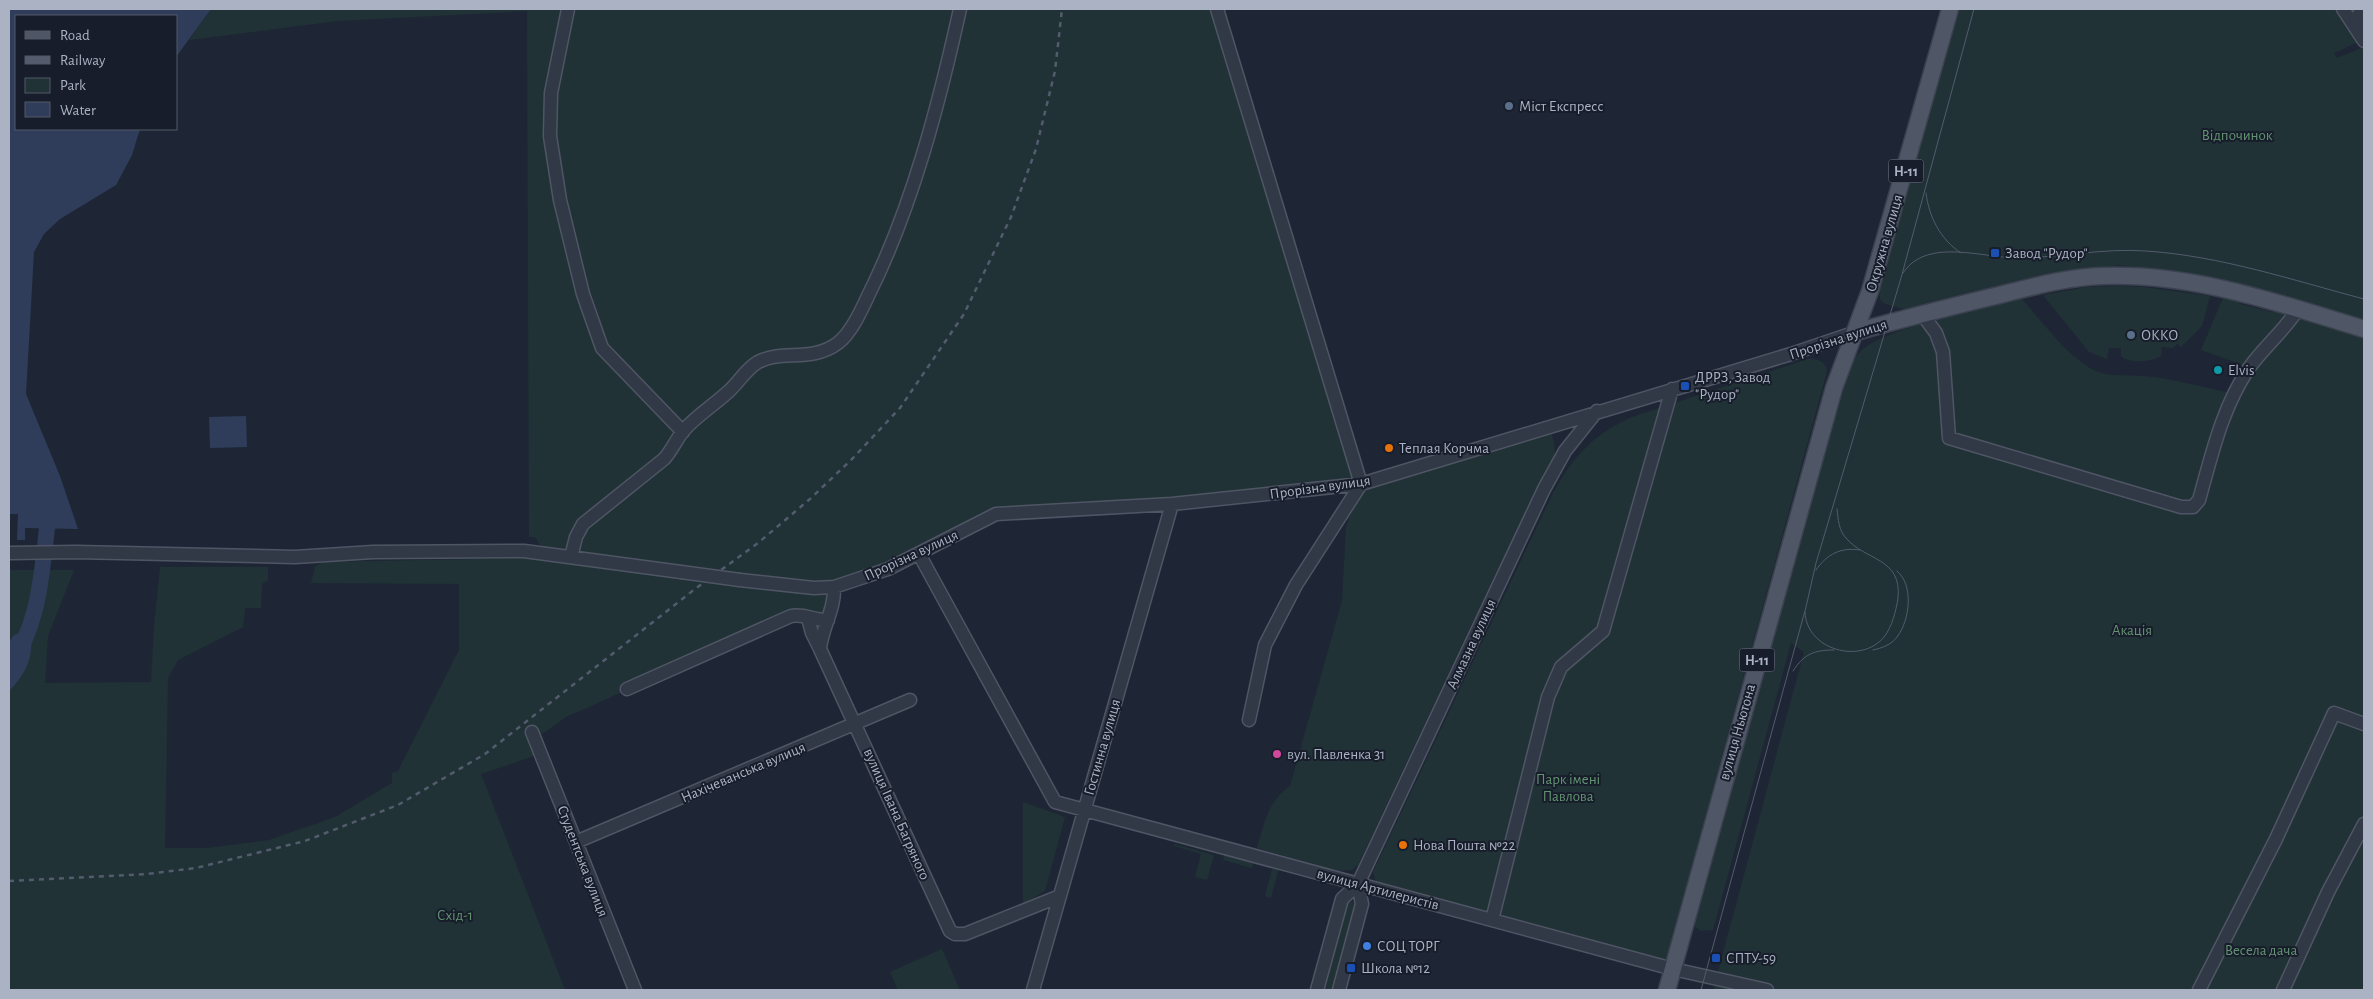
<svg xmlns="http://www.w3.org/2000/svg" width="2373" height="999" font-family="'Alegreya Sans',sans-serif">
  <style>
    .green { fill: #203236 }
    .water { fill: #2f3d5b }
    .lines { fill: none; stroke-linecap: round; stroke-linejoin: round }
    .river { stroke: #2f3d5b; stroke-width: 16 }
    .minor-casing { stroke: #4f5564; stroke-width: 15 }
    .major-casing { stroke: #3b414f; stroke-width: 19 }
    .minor { stroke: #313846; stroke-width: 12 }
    .major { stroke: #4f5766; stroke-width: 16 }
    .tram { stroke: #535b6d; stroke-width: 1 }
    .rail { stroke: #535b6d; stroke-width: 2.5; stroke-dasharray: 5 5; stroke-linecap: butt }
    .minor-bridge-casing { stroke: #4f5564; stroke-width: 15; stroke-linecap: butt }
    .minor-bridge { stroke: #313846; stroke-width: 12 }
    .service-dot { fill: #5c6f8a; stroke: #171d2a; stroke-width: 2 }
    .transit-dot { fill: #1a4fb4; stroke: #171d2a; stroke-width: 2 }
    .culture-dot { fill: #0f9aa8; stroke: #171d2a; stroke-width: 2 }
    .food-dot { fill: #e8710a; stroke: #171d2a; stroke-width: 2 }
    .hotel-dot { fill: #d1479c; stroke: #171d2a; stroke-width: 2 }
    .shop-dot { fill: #3f7fe0; stroke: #171d2a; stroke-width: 2 }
    .labels { text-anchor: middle; stroke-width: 4; stroke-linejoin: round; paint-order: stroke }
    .shield { fill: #171d2a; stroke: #7f8595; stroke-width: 1 }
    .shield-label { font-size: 14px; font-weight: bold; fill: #abb2c3 }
    .poi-label { font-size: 15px; fill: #abb2c3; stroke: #171d2a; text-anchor: start }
    .park-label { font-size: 15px; fill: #639372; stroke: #171d2a }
    .street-label { font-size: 15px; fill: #abb2c3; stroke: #171d2a }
  </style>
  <rect width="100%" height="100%" fill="#1e2635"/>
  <path class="green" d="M211 9H1218L1361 484 1549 426C1561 459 1553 458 1537 486L1358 865 1352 870 1338 871 1257 848C1265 821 1267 803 1290 786L1342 601 1346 528 1360 484 996 514 834 587 828 620 799 614 566 717 535 739 540 754 481 774 565 990H9V691L17 682 13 636 9 643V570H74L48 636 45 683 151 682 154 627 160 567H268V580L262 584 261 608H245L243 627 178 660 168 678 165 848H207L269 840 335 817 392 783V773L398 771 459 650V584L311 583 315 567 322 562 523 558 679 578 692 567 543 550 535 537H529L527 11 337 21 189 40Z
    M1960 9H2335L2358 38 2356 43 2334 53 2337 58 2364 47V319L2212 279 2120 265 2038 275 2019 283 1905 309 1885 304 1880 299 1879 287Z
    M2117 286 2144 287 2210 296 2202 326 2181 347 2177 344 2173 348 2162 347 2161 356C2151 362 2130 364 2121 356V348H2109L2107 359 2089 352 2043 295 2087 287Z
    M2225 293 2234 296 2240 304 2272 312 2287 305 2364 329V990H1713L1804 652 1791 643 1713 930 1701 931 1689 922 1836 400C1843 383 1848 365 1860 352 1882 328 1987 308 2022 299 2043 322 2063 352 2090 368 2105 378 2125 374 2143 376 2173 379 2204 387 2234 394L2249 367 2201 350Z
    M1808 359C1817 359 1822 360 1827 368L1826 375 1666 961 1376 882 1373 872 1553 493C1574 456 1592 435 1632 417Z
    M1023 802 1065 817 1045 891 1023 904Z
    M1174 844 1214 855 1207 880 1195 877 1201 854 1174 846Z
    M1225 853 1254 860 1252 868 1223 860Z
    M1274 861 1280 863 1271 898 1265 896Z
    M1348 902H1353L1356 906 1334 990H1322Z
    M942 949 960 990H898L890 972Z"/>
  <path class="water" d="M9 9H211L176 57V16H16V129H140L132 155 116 185 60 219 44 234 34 252 26 394 60 476 78 529 25 528V540H17L18 514H9Z
    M246 416 247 447 210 448 209 417Z
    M25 629 29 630C36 654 26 674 9 691V643L13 636Z"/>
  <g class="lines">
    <path class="river" d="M9 668C39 624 41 579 47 528"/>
    <g class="minor-casing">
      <path id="minor" d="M568 9 551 93 550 136 560 200 583 294 602 348 683 432
        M1217 9 1361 484 1296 585 1265 645 1249 720
        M2343 9 2364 41
        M2359 31 2357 17 2363 9
        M1922 314 1936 333 1943 352 1949 438 2181 507H2193L2199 500C2212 454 2222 408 2249 368 2264 347 2284 331 2298 309
        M9 553 76 552 295 557 373 552 524 551 681 572
        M919 554 1055 802 1673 969 1767 990
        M571 557 576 537 583 524 664 459C672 450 676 440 683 431 696 416 714 405 729 391 739 382 746 369 758 362 783 349 811 363 838 343 851 333 861 311 868 296 912 208 939 104 960 9
        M740 580 814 588 834 587 888 569 996 514 1172 504 1361 484 1791 354 1856 332
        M834 587C835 610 822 627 820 649L950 931 955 934H965L1060 896
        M808 618 812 633 820 649
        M627 689 791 616C804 613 815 621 828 620
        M532 732 635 990
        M576 842 910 700
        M1492 920 1548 697 1561 667 1603 631 1672 389
        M1033 990 1172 504
        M1317 990 1342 899 1358 884 1544 489 1565 451 1597 411
        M1339 990 1362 904 1358 884
        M2199 990 2276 839 2334 713 2364 724
        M2283 990 2328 892 2364 824"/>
    </g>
    <g class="major-casing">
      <path id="major" d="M1856 332C1901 319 1946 308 1991 297 2028 288 2065 277 2103 276 2193 273 2279 303 2364 329
        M1667 990 1834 388 1870 291 1950 9"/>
    </g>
    <use href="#minor" class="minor"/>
    <use href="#major" class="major"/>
    <path class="tram" d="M1926 193C1929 217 1940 239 1961 253
      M1903 273C1927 236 1985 259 2021 258 2063 257 2104 248 2146 251 2221 256 2292 280 2364 299
      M1816 570C1827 554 1841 547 1860 550
      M1805 612C1806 650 1861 665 1884 637 1892 627 1896 611 1898 598 1902 557 1865 561 1846 538 1839 531 1838 519 1837 509
      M1873 650C1882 648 1891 645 1897 637 1910 620 1914 585 1897 571
      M1793 671C1804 654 1814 650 1834 650
      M1701 990 1806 607 1816 563 1901 278 1974 9"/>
    <path class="rail" d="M9 881 147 874 196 868 305 841 398 805 485 754 695 589 758 543 810 499 853 458 900 408 964 314 1011 217 1036 149 1055 71 1062 9"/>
    <g class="minor-bridge-casing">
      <path id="minor-bridge" d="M681 572 740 580"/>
    </g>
    <use href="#minor-bridge" class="minor-bridge"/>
  </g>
  <g class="service-dot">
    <circle cx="1509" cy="106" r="5"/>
    <circle cx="2131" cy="335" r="5"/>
  </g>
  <g class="transit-dot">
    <rect x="1990" y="248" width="10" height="10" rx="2.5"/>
    <rect x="1680" y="381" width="10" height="10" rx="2.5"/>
    <rect x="1711" y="953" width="10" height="10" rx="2.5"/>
    <rect x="1346" y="963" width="10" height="10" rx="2.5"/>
  </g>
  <circle class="culture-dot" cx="2218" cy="370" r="5"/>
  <g class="food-dot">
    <circle cx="1389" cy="448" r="5"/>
    <circle cx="1403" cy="845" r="5"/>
  </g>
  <circle class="hotel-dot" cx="1277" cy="754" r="5"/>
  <circle class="shop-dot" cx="1367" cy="946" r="5"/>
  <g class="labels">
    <g class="shield">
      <rect x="1888.5" y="159.5" width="35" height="23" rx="4"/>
      <rect x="1739.5" y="648.5" width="35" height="23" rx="4"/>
    </g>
    <g class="shield-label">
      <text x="1906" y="176">Н-11</text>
      <text x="1757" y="665">Н-11</text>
    </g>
    <g class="poi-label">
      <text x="1519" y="111">Міст Експресс</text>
      <text x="2005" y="258">Завод "Рудор"</text>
      <text x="2141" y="340">ОККО</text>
      <text x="2228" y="375">Elvis</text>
      <text x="1695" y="382">ДРРЗ, Завод<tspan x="1695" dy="17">"Рудор"</tspan></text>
      <text x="1399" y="453">Теплая Корчма</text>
      <text x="1287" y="759">вул. Павленка 31</text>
      <text x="1413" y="850">Нова Пошта №22</text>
      <text x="1377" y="951">СОЦ ТОРГ</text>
      <text x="1726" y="963">СПТУ-59</text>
      <text x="1361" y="973">Школа №12</text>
    </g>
    <g class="park-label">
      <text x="2237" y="140">Відпочинок</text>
      <text x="2132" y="635">Акація</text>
      <text x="1568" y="784">Парк імені<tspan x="1568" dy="17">Павлова</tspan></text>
      <text x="455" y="920">Схід-1</text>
      <text x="2261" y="955">Весела дача</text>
    </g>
    <g class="street-label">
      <text transform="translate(1884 243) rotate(-74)" y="5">Окружна вулиця</text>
      <text transform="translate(1838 339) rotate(-18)" y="5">Прорізна вулиця</text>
      <text transform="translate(1320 487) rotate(-8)" y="5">Прорізна вулиця</text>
      <text transform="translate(911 555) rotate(-25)" y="5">Прорізна вулиця</text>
      <text transform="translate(1471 644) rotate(-65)" y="5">Алмазна вулиця</text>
      <text transform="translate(1737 732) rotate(-74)" y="5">вулиця Ньютона</text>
      <text transform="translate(1102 747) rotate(-74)" y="5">Гостинна вулиця</text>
      <text transform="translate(743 772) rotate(-23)" y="5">Нахічеванська вулиця</text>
      <text transform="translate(897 814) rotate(66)" y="5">вулиця Івана Багряного</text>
      <text transform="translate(583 861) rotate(69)" y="5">Студентська вулиця</text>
      <text transform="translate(1378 889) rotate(15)" y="5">вулиця Артилеристів</text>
    </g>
  </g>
  <rect width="2373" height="999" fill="none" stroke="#abb2c3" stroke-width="20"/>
  <rect x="15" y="15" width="162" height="115" fill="#171d2a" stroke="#525967"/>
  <rect x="25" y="31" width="25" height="8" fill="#4f5766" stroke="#525967"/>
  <text x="60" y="40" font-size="15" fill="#abb2c3">Road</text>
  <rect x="25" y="56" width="25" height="8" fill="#535b6d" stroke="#525967"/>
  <text x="60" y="65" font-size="15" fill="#abb2c3">Railway</text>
  <rect x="25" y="78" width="25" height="15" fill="#203236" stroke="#525967"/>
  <text x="60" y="90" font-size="15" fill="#abb2c3">Park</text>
  <rect x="25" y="102" width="25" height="15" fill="#2f3d5b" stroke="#525967"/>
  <text x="60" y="115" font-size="15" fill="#abb2c3">Water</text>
</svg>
